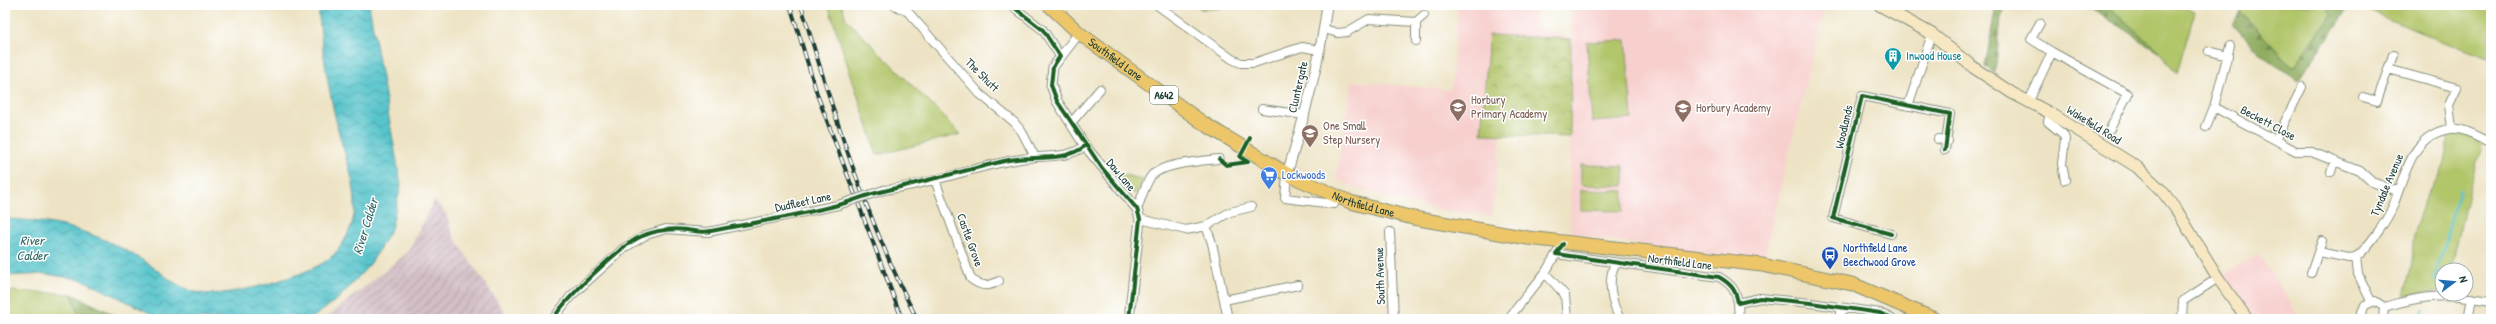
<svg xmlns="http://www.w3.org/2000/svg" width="2496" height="324" font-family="'Patrick Hand',sans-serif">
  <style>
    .built { fill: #f7d0ce }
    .industrial { fill: url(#industrial-furrows) }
    .green { fill: #b1c569; stroke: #68814e }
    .forest { fill: url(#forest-firs); stroke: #567448 }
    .park { fill: url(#park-crowns); stroke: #68814e }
    .water { fill: url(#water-waves); stroke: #3b8080 }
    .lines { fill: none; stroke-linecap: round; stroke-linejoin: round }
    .stream { stroke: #57c4cb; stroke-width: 2.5 }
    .minor-casing { stroke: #86907c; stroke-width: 10 }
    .tertiary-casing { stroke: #86907c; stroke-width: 11 }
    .secondary-casing { stroke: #86907c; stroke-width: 13 }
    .trunk-casing { stroke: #86907c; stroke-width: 15 }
    .minor { stroke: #fff; stroke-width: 8 }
    .tertiary { stroke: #fff; stroke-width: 9 }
    .secondary { stroke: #f7e8c3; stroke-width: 11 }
    .trunk { stroke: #ecc669; stroke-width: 13 }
    .rail-casing { stroke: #1f3d34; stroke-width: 4 }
    .rail { stroke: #fff; stroke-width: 2.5; stroke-dasharray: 8; stroke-linecap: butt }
    .minor-bridge-casing { stroke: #86907c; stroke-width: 10; stroke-linecap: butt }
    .minor-bridge { stroke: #fff; stroke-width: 8 }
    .cycleway-casing { stroke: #fff; stroke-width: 6 }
    .cycleway { stroke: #1b5e20; stroke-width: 4 }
    .labels { text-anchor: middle; stroke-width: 3; stroke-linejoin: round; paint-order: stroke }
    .shield { fill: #fff; stroke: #627771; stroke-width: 1 }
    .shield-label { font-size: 11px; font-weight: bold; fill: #1f3d34 }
    .culture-label { font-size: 12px; fill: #0d838f; stroke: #fff; text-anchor: start }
    .street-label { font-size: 12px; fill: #1f3d34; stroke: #fff }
    .education-label { font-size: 12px; fill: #785e54; stroke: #fff; text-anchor: start }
    .shop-label { font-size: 12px; fill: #366cbe; stroke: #fff; text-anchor: start }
    .transit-label { font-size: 12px; fill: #164399; stroke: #fff; text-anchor: start }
    .water-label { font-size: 13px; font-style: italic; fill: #306661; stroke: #fff }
  </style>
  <defs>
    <pattern id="industrial-furrows" width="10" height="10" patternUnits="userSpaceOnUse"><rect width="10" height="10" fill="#d2bec4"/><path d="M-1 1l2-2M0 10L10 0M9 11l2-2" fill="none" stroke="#aa9ca0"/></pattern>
    <pattern id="forest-firs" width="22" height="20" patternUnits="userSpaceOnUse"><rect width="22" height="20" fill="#8caa5d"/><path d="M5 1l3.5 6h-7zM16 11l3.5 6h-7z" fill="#728c4e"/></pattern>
    <pattern id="park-crowns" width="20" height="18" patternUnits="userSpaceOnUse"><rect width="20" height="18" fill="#b1c569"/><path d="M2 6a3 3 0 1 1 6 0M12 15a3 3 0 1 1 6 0" fill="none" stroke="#8fa157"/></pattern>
    <pattern id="water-waves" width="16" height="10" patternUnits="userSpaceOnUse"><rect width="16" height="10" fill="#57c4cb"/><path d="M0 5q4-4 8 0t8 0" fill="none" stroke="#47a0a6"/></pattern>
  </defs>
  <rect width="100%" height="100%" fill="#fff"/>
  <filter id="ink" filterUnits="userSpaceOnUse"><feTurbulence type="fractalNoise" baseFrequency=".025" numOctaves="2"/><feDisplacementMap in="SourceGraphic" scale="8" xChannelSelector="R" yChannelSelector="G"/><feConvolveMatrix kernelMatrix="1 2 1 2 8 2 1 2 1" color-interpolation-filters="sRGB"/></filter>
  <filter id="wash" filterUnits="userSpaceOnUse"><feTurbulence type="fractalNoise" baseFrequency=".012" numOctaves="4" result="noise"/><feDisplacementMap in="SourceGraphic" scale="16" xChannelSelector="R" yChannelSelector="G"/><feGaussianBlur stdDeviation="0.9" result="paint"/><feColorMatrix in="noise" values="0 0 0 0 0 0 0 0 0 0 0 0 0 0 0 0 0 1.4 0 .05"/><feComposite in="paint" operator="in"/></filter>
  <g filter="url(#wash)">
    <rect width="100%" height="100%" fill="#ede3c4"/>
    <path class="built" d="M1458 5H1537L1535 27 1571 39 1572 5H1825L1762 265 1570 233V137L1501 135 1492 216 1434 209 1358 189 1336 179 1352 81 1451 90Z
      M2259 253 2300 319H2247L2218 278Z"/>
    <path class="industrial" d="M434 200 446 214 454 237 509 319H325L408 252Z"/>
    <path class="green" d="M828 5H842L846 19 961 134 877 155Z
      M1200 5H1249V8L1200 9Z
      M2107 5H2181L2195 11 2177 73 2161 54Z
      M2243 5H2326L2332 14 2293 68 2240 11Z
      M2354 5H2491V58L2446 43Z
      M1626 40 1632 119 1592 122 1587 42Z
      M2447 130 2484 139 2468 193 2451 270H2442V291L2404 295 2411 268 2416 226 2423 205 2447 159Z
      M1581 165 1624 166V186L1581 185Z
      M1116 173 1142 179 1143 187 1134 194Z
      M1581 190 1624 191 1623 211 1581 210Z
      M13 291 72 294 78 313 77 319H5V295Z"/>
    <path class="forest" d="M1996 5H2006L2001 17 1995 73 1985 67Z
      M2086 5H2107L2162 54 2094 10Z
      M2326 5H2350L2299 80 2267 60 2233 25 2240 11 2293 68 2332 15Z
      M72 294 123 319H77L78 313Z"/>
    <path class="park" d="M1489 35 1571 39 1570 137 1481 134Z"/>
    <path class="water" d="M318 5H369L401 185 391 229 371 263 339 298 311 319H162L83 280 46 274 5 276V219C61 221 100 233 147 263 164 274 179 290 200 293 228 298 307 276 329 259 343 248 354 225 355 208 356 182 345 157 339 133 328 89 322 50 318 5Z"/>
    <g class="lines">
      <path class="stream" d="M2434 280 2460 189
        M2420 319 2424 310"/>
    </g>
  </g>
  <g filter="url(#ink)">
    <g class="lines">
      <g class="minor-casing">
        <path id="minor" d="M894 5 908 12 980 94 1014 122 1022 132 1035 157
          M1011 5 1043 30 1060 56
          M1157 5 1232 59 1241 63H1254L1302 47 1319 50
          M1324 29 1338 33 1347 32 1369 19 1416 22
          M1416 41V22L1424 15
          M2209 51 2228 56
          M2052 52 2128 94 2110 129
          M2388 69 2457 88 2449 105 2452 128
          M2363 97 2377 101 2393 55
          M2029 101 2052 52 2031 39 2040 23
          M1908 106 1932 34
          M2214 107 2230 46
          M1262 109 1305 115
          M2050 113 2048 122 2063 134 2065 139 2062 164 2065 180
          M1071 123 1100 89
          M2206 127 2214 107 2296 151H2309L2360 171 2372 182 2397 191
          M1938 139 1948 141
          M2276 140 2302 87
          M2331 172 2334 161
          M1287 174 1285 198 1334 204
          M935 180 971 279C982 287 988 287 999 281
          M884 190C936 184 984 162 1036 157 1054 156 1070 157 1085 146
          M1137 209C1141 200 1145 183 1152 175 1165 163 1202 161 1219 159
          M1140 219 1186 230 1206 226 1212 243 1228 319
          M1206 226 1230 212 1251 207
          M1390 232 1394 319
          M1891 234 1833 218 1862 96 1950 114 1945 150
          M1563 244 1556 254 1719 277C1731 284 1736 290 1738 303L1760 298 1811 303 1880 313 1892 319
          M2319 252 2349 258 2356 257
          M1615 264C1607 281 1611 302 1620 319
          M1545 273 1565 295 1567 319
          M2311 273 2322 241
          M1224 300 1298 285
          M2371 301 2358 274 2356 257C2368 248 2387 221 2393 206 2405 177 2411 133 2451 129 2464 127 2479 138 2491 142
          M1738 303 1739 319
          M2384 307C2428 294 2446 294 2491 301
          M1841 308V319
          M553 319 571 296 624 248 646 235 666 229 708 232 838 205
          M1508 319 1545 273 1556 254
          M2182 319 2183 301 2212 282
          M2364 319 2362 312 2365 305 2375 301 2384 307 2383 319
          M2468 319 2472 298"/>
      </g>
      <g class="tertiary-casing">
        <path id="tertiary" d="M1079 33 1053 67 1051 85 1057 101 1085 146 1137 209 1140 219 1129 319
          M1287 174C1304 118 1320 62 1327 5"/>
      </g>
      <g class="secondary-casing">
        <path id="secondary" d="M1879 5 1932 34 1974 68 2012 93 2050 113 2137 167 2162 191 2176 209 2218 278 2247 319"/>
      </g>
      <g class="trunk-casing">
        <g id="trunk">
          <path id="s1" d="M1049 5 1079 33 1203 123 1287 174 1350 202 1413 218 1528 238 1762 265 1852 284 1934 319"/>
        </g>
      </g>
      <use href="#minor" class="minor"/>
      <use href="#tertiary" class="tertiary"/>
      <use href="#secondary" class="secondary"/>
      <use href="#trunk" class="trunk"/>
      <g class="rail-casing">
        <path id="rail" d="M790 5 818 97 902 319
          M801 5C833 111 866 220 917 319"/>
      </g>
      <use href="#rail" class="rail"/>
      <g class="minor-bridge-casing">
        <path id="minor-bridge" d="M838 205 884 190"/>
      </g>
      <use href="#minor-bridge" class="minor-bridge"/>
      <g class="cycleway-casing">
        <path id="cycleway" d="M1011 5 1043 30 1060 56 1053 67 1051 85 1057 101 1102 168 1137 209 1140 219 1129 319
          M1219 159 1226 165 1248 162 1240 157 1250 138
          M1891 234 1833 218 1862 96 1950 114 1945 150
          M1563 244 1556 254 1719 277C1731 284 1736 290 1738 303L1760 298 1811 303 1880 313 1892 319
          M553 319C565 299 620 246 640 237 656 230 670 228 687 230 694 231 704 233 711 231 753 223 796 216 838 205 853 201 868 194 884 191 924 181 964 171 1004 161 1030 154 1062 164 1085 146"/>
      </g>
      <use href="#cycleway" class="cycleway"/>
    </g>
  </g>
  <defs>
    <g id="building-pin" transform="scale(0.9)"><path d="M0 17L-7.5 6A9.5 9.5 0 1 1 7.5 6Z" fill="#0f9aa8" stroke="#fff"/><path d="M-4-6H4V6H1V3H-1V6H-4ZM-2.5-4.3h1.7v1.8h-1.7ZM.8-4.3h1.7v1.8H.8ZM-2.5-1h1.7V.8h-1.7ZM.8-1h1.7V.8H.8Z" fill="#fff"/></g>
    <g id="school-pin" transform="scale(0.9)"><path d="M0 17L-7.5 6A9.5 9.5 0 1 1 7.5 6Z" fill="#8d6e63" stroke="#fff"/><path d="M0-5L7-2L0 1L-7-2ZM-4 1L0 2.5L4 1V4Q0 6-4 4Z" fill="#fff"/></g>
    <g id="supermarket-pin" transform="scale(0.9)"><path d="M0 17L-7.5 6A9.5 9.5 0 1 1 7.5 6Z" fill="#3f7fe0" stroke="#fff"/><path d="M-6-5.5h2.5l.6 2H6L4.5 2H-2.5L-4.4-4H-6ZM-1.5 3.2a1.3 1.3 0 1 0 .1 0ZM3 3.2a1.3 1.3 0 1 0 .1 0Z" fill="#fff"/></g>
    <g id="bus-pin" transform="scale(0.9)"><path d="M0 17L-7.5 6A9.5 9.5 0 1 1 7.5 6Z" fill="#1a4fb4" stroke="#fff"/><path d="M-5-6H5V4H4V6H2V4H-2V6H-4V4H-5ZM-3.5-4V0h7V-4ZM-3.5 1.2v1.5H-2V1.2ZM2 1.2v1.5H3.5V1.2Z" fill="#fff"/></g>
  </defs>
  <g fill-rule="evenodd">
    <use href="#building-pin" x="1893" y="56"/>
    <use href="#school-pin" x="1458" y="107"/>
    <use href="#school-pin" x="1683" y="108"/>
    <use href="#school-pin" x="1310" y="133"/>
    <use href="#supermarket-pin" x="1269" y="175"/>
    <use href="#bus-pin" x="1830" y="255"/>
  </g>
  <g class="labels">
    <rect class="shield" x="1150" y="86" width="28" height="18" rx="3"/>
    <g class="shield-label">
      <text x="1164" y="99">A642</text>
    </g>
    <g class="culture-label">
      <text x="1906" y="60">Inwood House</text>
    </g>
    <g class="street-label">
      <text dy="4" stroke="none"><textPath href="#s1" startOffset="86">Southfield Lane</textPath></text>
      <text transform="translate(982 75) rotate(45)" y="4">The Shutt</text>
      <text transform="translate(1298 87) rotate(-77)" y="4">Cluntergate</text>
      <text transform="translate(2268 123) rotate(28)" y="4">Beckett Close</text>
      <text transform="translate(2094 125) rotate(32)" y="4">Wakefield Road</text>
      <text transform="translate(1844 127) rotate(-77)" y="4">Woodlands</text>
      <text transform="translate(1121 175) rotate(50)" y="4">Daw Lane</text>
      <text transform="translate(2387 185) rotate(-67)" y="4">Tyndale Avenue</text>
      <text transform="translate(803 202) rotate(-12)" y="4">Dudfleet Lane</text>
      <text dy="4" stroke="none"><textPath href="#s1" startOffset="375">Northfield Lane</textPath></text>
      <text transform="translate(970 240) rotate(70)" y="4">Castle Grove</text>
      <text transform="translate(1680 262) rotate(7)" y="4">Northfield Lane</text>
      <text transform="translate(1380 276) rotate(-92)" y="4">South Avenue</text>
    </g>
    <g class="education-label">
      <text x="1471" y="104">Horbury<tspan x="1471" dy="14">Primary Academy</tspan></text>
      <text x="1696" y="112">Horbury Academy</text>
      <text x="1323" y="130">One Small<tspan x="1323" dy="14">Step Nursery</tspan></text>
    </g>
    <g class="shop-label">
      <text x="1282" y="179">Lockwoods</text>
    </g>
    <g class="transit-label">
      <text x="1843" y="252">Northfield Lane<tspan x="1843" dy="14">Beechwood Grove</tspan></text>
    </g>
    <g class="water-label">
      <text transform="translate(365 226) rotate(-73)" y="5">River Calder</text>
      <text x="32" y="245">River<tspan x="32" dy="15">Calder</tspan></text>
    </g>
  </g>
  <rect width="2496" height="324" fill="none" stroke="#fff" stroke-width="20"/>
  <g transform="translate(2454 282) rotate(74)"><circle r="19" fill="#ffffff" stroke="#a5b1ae"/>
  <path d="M0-3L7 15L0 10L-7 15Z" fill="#1f6fb2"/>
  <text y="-6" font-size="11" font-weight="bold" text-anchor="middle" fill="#1f3d34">N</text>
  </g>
</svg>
